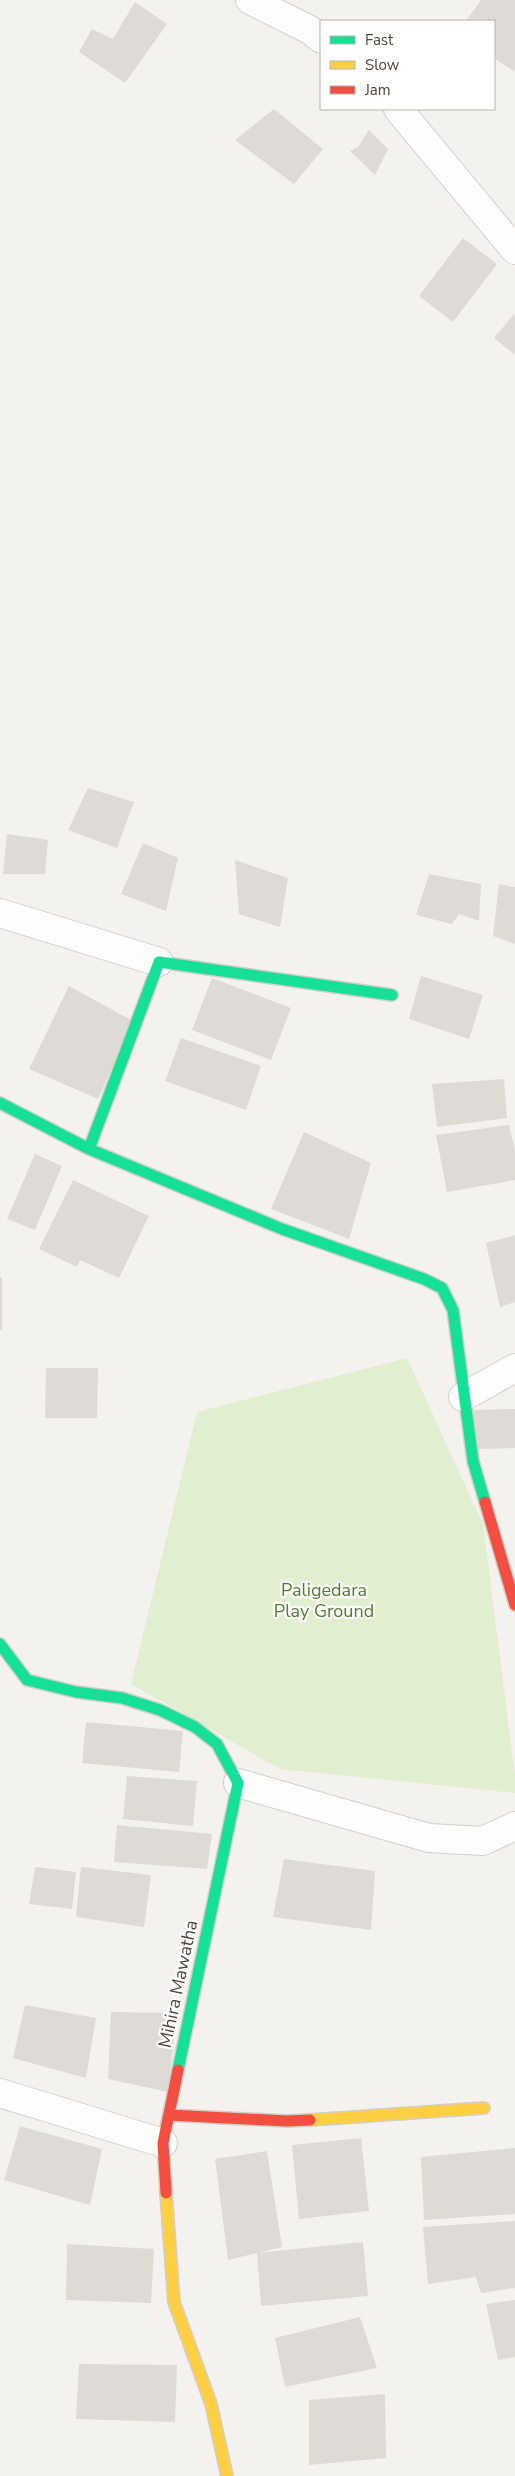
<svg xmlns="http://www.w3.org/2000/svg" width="515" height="2476" font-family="'Nunito Sans',sans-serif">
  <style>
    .green { fill: #e1eecf }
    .building { fill: #dedbd6 }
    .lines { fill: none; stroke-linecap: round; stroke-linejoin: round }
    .street-casing { stroke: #d2d0cb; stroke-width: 30 }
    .fast-casing { stroke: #d3cfc5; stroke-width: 14 }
    .slow-casing { stroke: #d3cfc5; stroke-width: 14 }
    .jam-casing { stroke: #d3cfc5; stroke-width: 14 }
    .street { stroke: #fdfdfc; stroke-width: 28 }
    .fast { stroke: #16e098; stroke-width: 11 }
    .slow { stroke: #ffcf43; stroke-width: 11 }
    .jam { stroke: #f24e42; stroke-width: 11 }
    .labels { text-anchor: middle; stroke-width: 4.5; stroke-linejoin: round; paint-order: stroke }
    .park-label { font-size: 18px; fill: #4a7f2a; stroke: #fff }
    .street-label { font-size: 18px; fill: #4b4439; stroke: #fff }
  </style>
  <rect width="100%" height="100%" fill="#f4f2ee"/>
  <path class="green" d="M407 1358 483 1524 515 1775V1793L280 1769 131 1684 197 1412Z"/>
  <path class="building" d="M481 0H515V72L494 58V21H466Z
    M135 2 167 24 125 83 79 52 92 29 113 39Z
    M274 109 323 149 294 184 235 140Z
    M369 130 388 149 375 175 350 151 358 147Z
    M463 238 497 264 453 322 419 296Z
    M515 313V355L494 338Z
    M88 788 134 802 117 848 68 830Z
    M7 834 48 840 45 874H3Z
    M143 843 178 858 166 911 121 894Z
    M235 860 288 878 280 927 239 914Z
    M429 874 481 884 479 921 459 914 452 924 416 915Z
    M499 884 515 887V944L493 936Z
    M421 976 483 995 469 1039 409 1019Z
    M212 978 291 1008 271 1060 192 1030Z
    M69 986 133 1021 98 1099 29 1069Z
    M181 1038 261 1066 246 1110 165 1081Z
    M504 1079 507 1118 437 1127 432 1084Z
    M509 1125 515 1151V1180L447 1192 436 1135Z
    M304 1132 371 1163 349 1239 271 1209Z
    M35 1154 62 1166 35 1230 7 1219Z
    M73 1180 149 1216 119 1278 80 1260 77 1267 39 1249Z
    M515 1235V1302L500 1307 486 1243Z
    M0 1277 2 1278V1330H0Z
    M46 1368H98L97 1418H45Z
    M515 1409V1448L475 1449 474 1410Z
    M86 1722 183 1731 179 1772 82 1763Z
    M127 1776 197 1781 193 1826 123 1819Z
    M117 1825 212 1834 207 1869 114 1862Z
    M284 1859 375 1871 371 1930 273 1917Z
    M35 1867 76 1872 72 1909 29 1904Z
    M81 1867 151 1875 144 1927 76 1917Z
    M25 2005 96 2018 86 2078 13 2058Z
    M111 2012 177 2013 168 2092 108 2079Z
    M20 2126 102 2149 90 2205 4 2180Z
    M361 2138 369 2211 299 2219 292 2145Z
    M515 2148V2214L424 2220 421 2157Z
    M267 2151 282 2247 228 2260 215 2159Z
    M515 2221V2288L481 2293 476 2277 428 2284 423 2227Z
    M363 2242 368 2296 261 2306 257 2253Z
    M67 2244 154 2249 151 2303 66 2300Z
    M515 2300V2357L498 2360 486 2304Z
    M360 2317 377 2368 285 2387 275 2338Z
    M79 2364 177 2365 175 2422 76 2419Z
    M385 2394 386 2458 309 2465V2400Z"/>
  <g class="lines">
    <g class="street-casing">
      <path id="street" d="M250 0 310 30 321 39
        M398 109 515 250
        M0 913 159 962
        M463 1397 515 1368
        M238 1783 429 1838 483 1841 515 1826
        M0 2093 163 2143"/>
    </g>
    <g class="fast-casing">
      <path id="fast" d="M0 1103 89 1149 282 1229 424 1279 442 1288 453 1310 473 1461 485 1502
        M89 1149 159 962 392 995
        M0 1644 27 1680 76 1692 122 1698 160 1710 195 1727 217 1744 238 1783 178 2070"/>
    </g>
    <g class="slow-casing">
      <path id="slow" d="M310 2120 484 2108
        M166 2193 174 2302 211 2404 227 2476"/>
    </g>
    <g class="jam-casing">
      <path id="jam" d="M485 1502 515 1605
        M169 2115 287 2121 310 2120
        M166 2193 163 2143 178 2070"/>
    </g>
    <use href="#street" class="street"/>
    <use href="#fast" class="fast"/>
    <use href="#slow" class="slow"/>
    <use href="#jam" class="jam"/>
  </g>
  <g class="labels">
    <g class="park-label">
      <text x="324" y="1596">Paligedara<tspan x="324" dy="21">Play Ground</tspan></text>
    </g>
    <g class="street-label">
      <text transform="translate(178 1984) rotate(-78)" y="6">Mihira Mawatha</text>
    </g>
  </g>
  <rect x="320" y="20" width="175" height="90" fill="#ffffff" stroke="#b7b4b0"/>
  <rect x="330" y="36" width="25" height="8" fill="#16e098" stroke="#b7b4b0"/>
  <text x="365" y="45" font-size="15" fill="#4b4439">Fast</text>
  <rect x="330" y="61" width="25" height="8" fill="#ffcf43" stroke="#b7b4b0"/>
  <text x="365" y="70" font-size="15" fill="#4b4439">Slow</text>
  <rect x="330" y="86" width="25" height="8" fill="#f24e42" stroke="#b7b4b0"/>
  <text x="365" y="95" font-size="15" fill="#4b4439">Jam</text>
</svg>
